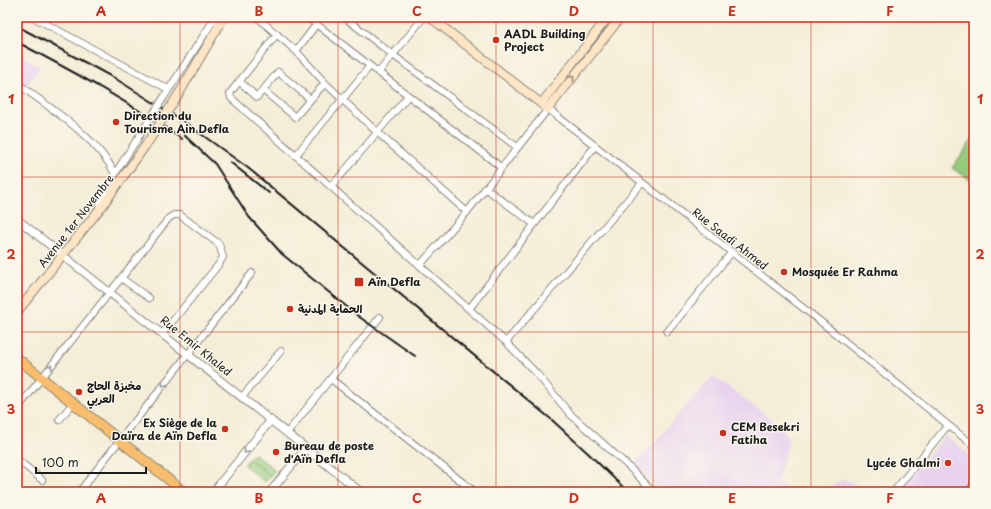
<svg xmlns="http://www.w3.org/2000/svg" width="991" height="509" font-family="'Playpen Sans','Playpen Sans Arabic',sans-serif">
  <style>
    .built { fill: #e8d2ee }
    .green { fill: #95cb7d; stroke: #58744c }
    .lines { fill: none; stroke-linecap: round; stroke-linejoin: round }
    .minor-casing { stroke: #88847a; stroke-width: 8 }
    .tertiary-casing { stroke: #88847a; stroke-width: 9 }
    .secondary-casing { stroke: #88847a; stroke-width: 10 }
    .primary-casing { stroke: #88847a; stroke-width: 11 }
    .minor { stroke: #fff; stroke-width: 6 }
    .tertiary { stroke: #fff; stroke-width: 7 }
    .secondary { stroke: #fde5c5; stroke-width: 8 }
    .primary { stroke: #f9be6d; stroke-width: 9 }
    .rail { stroke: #1c1c1c; stroke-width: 2 }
    .minor-bridge-casing { stroke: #88847a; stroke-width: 8; stroke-linecap: butt }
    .secondary-bridge-casing { stroke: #88847a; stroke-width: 10; stroke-linecap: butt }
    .minor-bridge { stroke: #fff; stroke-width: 6 }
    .secondary-bridge { stroke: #fde5c5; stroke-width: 8 }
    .oneway { stroke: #988b79 }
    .oneway2 { stroke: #999 }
    .grid { fill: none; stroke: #c8321e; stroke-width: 1; stroke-opacity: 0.55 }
    .poi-dot { fill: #c8321e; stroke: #fbf7ec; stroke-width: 1.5 }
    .labels { text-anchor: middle; stroke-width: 3; stroke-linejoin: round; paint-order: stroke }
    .poi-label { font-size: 11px; font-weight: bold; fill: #1c1c1c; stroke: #fbf7ec; text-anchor: start }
    .street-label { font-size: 11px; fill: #1c1c1c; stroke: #fbf7ec }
    .neatline { fill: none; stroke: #c8321e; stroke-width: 1.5 }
    .grid-label { font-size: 13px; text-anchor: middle; font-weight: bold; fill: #c8321e }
  </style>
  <rect width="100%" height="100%" fill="#fbf7ec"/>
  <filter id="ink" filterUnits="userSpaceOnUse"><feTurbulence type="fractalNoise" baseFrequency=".025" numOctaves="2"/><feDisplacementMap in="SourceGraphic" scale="8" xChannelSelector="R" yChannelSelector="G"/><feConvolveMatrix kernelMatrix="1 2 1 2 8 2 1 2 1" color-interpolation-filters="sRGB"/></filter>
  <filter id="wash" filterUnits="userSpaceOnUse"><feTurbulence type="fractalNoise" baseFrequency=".012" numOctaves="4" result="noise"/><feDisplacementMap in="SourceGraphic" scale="16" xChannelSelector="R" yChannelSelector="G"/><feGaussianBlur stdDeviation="0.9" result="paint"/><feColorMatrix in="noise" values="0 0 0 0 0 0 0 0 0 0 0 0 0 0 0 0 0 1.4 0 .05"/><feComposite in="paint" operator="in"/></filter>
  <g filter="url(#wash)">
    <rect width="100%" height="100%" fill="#f4edd7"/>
    <path class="built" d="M17 54 40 67 17 98Z
      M713 376 781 426 789 440 777 482 788 492H663L634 465Z
      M945 435 974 458V469L955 492H899Z
      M844 479 863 488 868 492H821Z"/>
    <path class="green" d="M974 137V182L952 168Z
      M254 453 275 470 270 476 249 459Z
      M249 459 270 476 265 482 244 465Z"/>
  </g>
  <g filter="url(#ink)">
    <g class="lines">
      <g class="minor-casing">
        <path id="minor" d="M33 17 168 89
          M257 17 296 51 325 83 377 132 467 212
          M307 17 502 168
          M344 17 393 55 517 147
          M277 34 230 93 231 98 506 342 537 374 570 414 627 465 654 492
          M296 51 316 25
          M378 73 424 17
          M239 81 257 97 263 90 295 117 325 83
          M17 83C51 109 96 136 115 174
          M263 90 278 72 310 99
          M164 97 213 21 223 17
          M296 155 370 66
          M331 187 408 96
          M485 188 534 224
          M99 207C111 176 131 150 148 122
          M420 265 467 212 548 109 816 318 974 446
          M121 278 149 298
          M469 309 595 146
          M667 332 731 253
          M506 342 642 183
          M331 379 475 492
          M242 397 281 351
          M17 409 169 218 174 215H180L219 244 223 257 219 264 163 333
          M59 420 73 403
          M287 433 380 317
          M17 459 42 480
          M895 490 948 425
          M79 492 252 273
          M968 492 974 484"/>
      </g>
      <g class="tertiary-casing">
        <path id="tertiary" d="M17 219 361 492
          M213 492 271 420
          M270 492 306 448"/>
      </g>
      <g class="secondary-casing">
        <path id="secondary" d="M430 17 548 109 621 17
          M180 92 224 17
          M541 104 608 17
          M17 312 103 205 148 142"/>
      </g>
      <g class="primary-casing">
        <path id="primary" d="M17 358 184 492"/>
      </g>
      <use href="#minor" class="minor"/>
      <use href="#tertiary" class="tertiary"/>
      <use href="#secondary" class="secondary"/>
      <use href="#primary" class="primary"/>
      <path class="rail" d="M17 26 116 79 183 121 248 168 552 420 590 455 628 492
        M17 42C74 72 129 102 182 139
        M184 135 215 164 249 217 282 254 358 316 415 356
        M230 162 269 193"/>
      <g class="minor-bridge-casing">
        <path id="minor-bridge" d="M148 122 164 97"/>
      </g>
      <g class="secondary-bridge-casing">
        <path id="secondary-bridge" d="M148 142 180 92"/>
      </g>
      <use href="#minor-bridge" class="minor-bridge"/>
      <use href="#secondary-bridge" class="secondary-bridge"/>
    </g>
    <defs><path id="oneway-chevron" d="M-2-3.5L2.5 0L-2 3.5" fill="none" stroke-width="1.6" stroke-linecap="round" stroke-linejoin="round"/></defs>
    <use class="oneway" href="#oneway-chevron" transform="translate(572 78) rotate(-51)"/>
    <g class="oneway2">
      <use href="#oneway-chevron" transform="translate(50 367) rotate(-52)"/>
      <use href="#oneway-chevron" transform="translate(164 384) rotate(128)"/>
      <use href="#oneway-chevron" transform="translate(246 451) rotate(129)"/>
    </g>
  </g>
  <path class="grid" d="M180 17V492M338 17V492M496 17V492M653 17V492M811 17V492M17 177H974M17 332H974"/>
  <g class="poi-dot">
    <circle cx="496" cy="40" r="4"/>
    <circle cx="116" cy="122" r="4"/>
    <circle cx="784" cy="272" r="4"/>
    <rect x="354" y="277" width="10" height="10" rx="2"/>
    <circle cx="290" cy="309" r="4"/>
    <circle cx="79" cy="392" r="4"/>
    <circle cx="225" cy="429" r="4"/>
    <circle cx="723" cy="433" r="4"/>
    <circle cx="276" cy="452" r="4"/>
    <circle cx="948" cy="463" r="4"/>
  </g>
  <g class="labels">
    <g class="poi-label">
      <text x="504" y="38">AADL Building<tspan x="504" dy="13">Project</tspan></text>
      <text x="124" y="120">Direction du<tspan x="124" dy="13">Tourisme Ain Defla</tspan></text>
      <text x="792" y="276">Mosquée Er Rahma</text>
      <text x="368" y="286">Aïn Defla</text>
      <text x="298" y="313">الحماية المدنية</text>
      <text x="87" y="390">مخبزة الحاج<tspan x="87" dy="13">العربي</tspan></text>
      <text x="217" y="427" text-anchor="end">Ex Siège de la<tspan x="217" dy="13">Daïra de Aïn Defla</tspan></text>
      <text x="731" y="431">CEM Besekri<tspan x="731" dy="13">Fatiha</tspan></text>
      <text x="284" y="450">Bureau de poste<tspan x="284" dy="13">d'Aïn Defla</tspan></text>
      <text x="940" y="467" text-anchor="end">Lycée Ghalmi</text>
    </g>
    <g class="street-label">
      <text transform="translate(76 221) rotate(-52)" y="4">Avenue 1er Novembre</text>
      <text transform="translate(730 239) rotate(38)" y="4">Rue Saadi Ahmed</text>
      <text transform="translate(196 346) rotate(39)" y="4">Rue Emir Khaled</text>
    </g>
  </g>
  <rect width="991" height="509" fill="none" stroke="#fbf7ec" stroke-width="44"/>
  <path d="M36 467v6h110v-6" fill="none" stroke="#1c1c1c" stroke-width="2"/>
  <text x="42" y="467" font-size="12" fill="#1c1c1c" stroke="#fbf7ec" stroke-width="3" paint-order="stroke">100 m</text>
  <rect x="22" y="22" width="947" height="465" class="neatline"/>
  <g class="grid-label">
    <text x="101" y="16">A</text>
    <text x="259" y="16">B</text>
    <text x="417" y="16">C</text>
    <text x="574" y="16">D</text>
    <text x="732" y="16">E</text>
    <text x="890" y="16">F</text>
    <text x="11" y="104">1</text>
    <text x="980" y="104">1</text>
    <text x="11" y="259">2</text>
    <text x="980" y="259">2</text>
    <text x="11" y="414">3</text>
    <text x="980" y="414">3</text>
    <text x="101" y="503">A</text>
    <text x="259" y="503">B</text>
    <text x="417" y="503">C</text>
    <text x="574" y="503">D</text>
    <text x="732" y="503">E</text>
    <text x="890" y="503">F</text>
  </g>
</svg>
